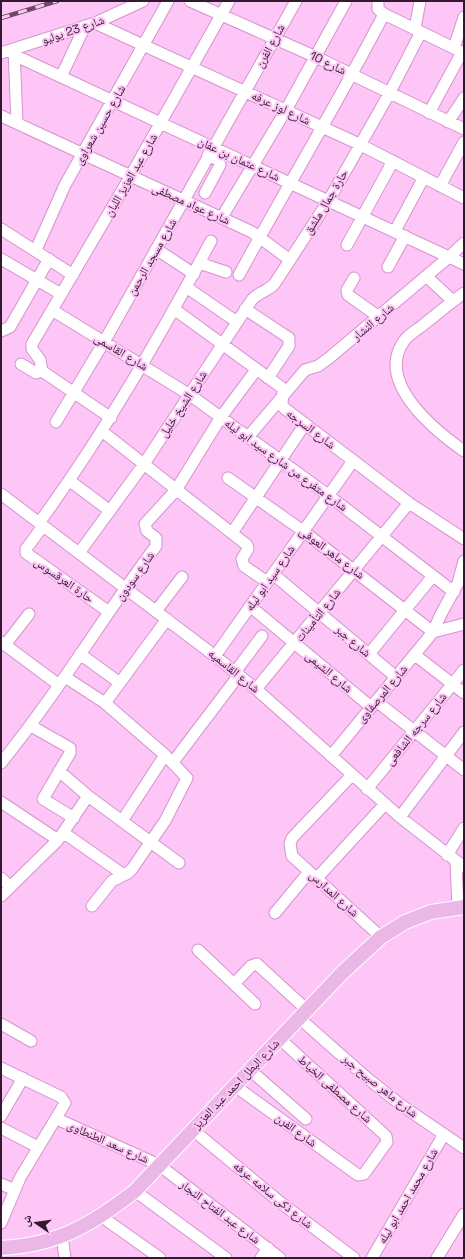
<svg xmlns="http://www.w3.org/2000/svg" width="465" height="1259" font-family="'Space Grotesk','Noto Naskh Arabic',sans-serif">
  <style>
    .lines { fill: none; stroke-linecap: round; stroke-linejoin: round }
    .minor-casing { stroke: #d593ce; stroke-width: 13 }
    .major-casing { stroke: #fff; stroke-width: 16 }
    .minor { stroke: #fff; stroke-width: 11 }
    .major { stroke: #ebb7e6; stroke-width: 14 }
    .rail-casing { stroke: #6a4866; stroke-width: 4.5 }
    .rail { stroke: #fdc6f6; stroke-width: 3; stroke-dasharray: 9; stroke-linecap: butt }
    .labels { text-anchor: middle; stroke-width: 4; stroke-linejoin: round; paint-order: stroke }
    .street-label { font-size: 12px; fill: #331930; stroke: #fdc6f6 }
  </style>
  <rect width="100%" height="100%" fill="#fdc6f6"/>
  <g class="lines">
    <g class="minor-casing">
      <path id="minor" d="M190 1 316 57 464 129
        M378 1V9L384 14 464 53
        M95 23 359 144 464 198
        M415 29 420 1
        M454 48 464 17
        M14 49 17 123
        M1 53 95 23 143 1
        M14 55 464 264
        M61 77 85 26
        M429 113 462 52
        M1 116 252 232 290 260
        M448 122 464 98
        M440 186 464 142
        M205 193 220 165 218 160 208 155
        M222 217 286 110 346 1
        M1 229 73 275
        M395 231 424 177
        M347 245 393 161
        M156 249 194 274
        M36 250 65 185 168 1
        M1 259 61 294
        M199 263 226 272
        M388 267 405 236
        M239 275C286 188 338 103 384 14
        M426 276 453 301
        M354 278 347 290 348 295 379 317
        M186 287 237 322
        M464 293C450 303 437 314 423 325 417 330 408 335 404 341 375 382 434 430 464 451
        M174 309 281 387 283 390 282 405 284 408 409 503 464 539
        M245 309 289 338V346L268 378
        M52 310 190 395 328 495 454 592
        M1 331 10 327 49 259
        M21 364 36 373 42 371
        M111 418 42 371 40 360 32 349V344L130 177 229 1
        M56 422 104 342 296 1
        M103 432 247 545 248 549 242 559 244 566 267 582
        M248 437 305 370 318 366 329 358 449 257 464 243
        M228 478 303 531 433 632
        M70 481 110 511
        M1 494 215 656 256 689 400 817 464 867
        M39 523C104 434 159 338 211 241
        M43 526 26 549V553L109 612
        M232 533 305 424
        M79 553 144 464 251 301C257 292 268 292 275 283L329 200 389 94 421 32
        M273 574 396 677
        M250 606 371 707
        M156 611 182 577
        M433 632 464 624
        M1 642 59 685
        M5 645 29 614
        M80 654 120 683
        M369 654 433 576
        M415 655 464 693
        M215 656 353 461
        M235 672 262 636
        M65 677 105 703 165 755 187 778 165 821 132 869 128 873 112 881 92 906
        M256 689 409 503
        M376 701 464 770
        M105 703 167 619
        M31 726 70 748V753L43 799 74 818
        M331 756 433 632 441 614 458 583 464 561
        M173 762 239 675
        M1 763C57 694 103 617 156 546V538L147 531 145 524 176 490 221 417 256 370
        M59 771 88 796 179 863
        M352 775 292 838 290 844 292 856 381 937
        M367 789 464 670
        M1 802 58 840
        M400 817 464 732
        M122 821 165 755
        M64 833 124 875
        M447 855 464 828
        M456 863 458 907
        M1 878 10 887
        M317 878 385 804
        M1 896 58 840 88 796
        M275 913 309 872
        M198 950 255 1004
        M234 984 251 966 257 964 307 1010
        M299 1018 367 1078 401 1105 464 1148
        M1 1024 31 1041
        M1 1068 61 1097 65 1103 20 1178 1 1223
        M250 1070 306 1119
        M235 1086 358 1175 364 1174 387 1142 386 1136 280 1039
        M1 1116 23 1078
        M57 1119 159 1165 280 1258
        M1 1128 38 1147
        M193 1130 281 1203 354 1258
        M1 1184 15 1190
        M135 1191 226 1258
        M102 1217 160 1258
        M62 1236 65 1258
        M261 1258 268 1248
        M372 1258 444 1134
        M437 1258 464 1214"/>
    </g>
    <g class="major-casing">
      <path id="major" d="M1 1248C58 1245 91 1225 135 1191L343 972 381 937 405 922 431 912 464 907"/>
    </g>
    <use href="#minor" class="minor"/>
    <use href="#major" class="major"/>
    <g class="rail-casing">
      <path id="rail" d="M1 18 57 1"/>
    </g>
    <use href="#rail" class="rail"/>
  </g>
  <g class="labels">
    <g class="street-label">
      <text transform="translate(73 30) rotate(-19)" y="4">شارع 23 يوليو</text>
      <text transform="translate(270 46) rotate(-61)" y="4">شارع الفرن</text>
      <text transform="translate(328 63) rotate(26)" y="4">شارع 10</text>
      <text transform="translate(281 108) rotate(25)" y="4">شارع لوز عرفه</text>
      <text transform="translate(100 125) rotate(-60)" y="4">شارع حسين شعراوى</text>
      <text transform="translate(239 159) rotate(25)" y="4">شارع عثمان بن عفان</text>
      <text transform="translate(131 175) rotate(-60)" y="4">شارع عبد العزيز اللبان</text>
      <text transform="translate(326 202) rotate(-59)" y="4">حارة جمال ملشق</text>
      <text transform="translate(191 204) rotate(24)" y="4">شارع عواد مصطفى</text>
      <text transform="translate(152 257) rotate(-60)" y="4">شارع مسجد الرحمن</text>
      <text transform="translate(373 322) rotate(-40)" y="4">شارع النشار</text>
      <text transform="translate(121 352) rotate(31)" y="4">شارع القاسمى</text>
      <text transform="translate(183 404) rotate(-57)" y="4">شارع الشيخ خليل</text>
      <text transform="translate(311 429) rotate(37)" y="4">شارع السرجه</text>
      <text transform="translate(286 465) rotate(36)" y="4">شارع متفرع من شارع سيد ابو ليله</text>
      <text transform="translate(332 553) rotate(37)" y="4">شارع ماهر العوفى</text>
      <text transform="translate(135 576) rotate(-54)" y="4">شارع سودون</text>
      <text transform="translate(270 578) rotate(-55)" y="4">شارع سيد ابو ليله</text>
      <text transform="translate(64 580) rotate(35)" y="4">حارة العرقسوس</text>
      <text transform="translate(318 615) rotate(-51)" y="4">شارع التأمينات</text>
      <text transform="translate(353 641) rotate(40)" y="4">شارع جبر</text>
      <text transform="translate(234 671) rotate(39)" y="4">شارع القاسميه</text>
      <text transform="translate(329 672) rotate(40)" y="4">شارع الشيمى</text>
      <text transform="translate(382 694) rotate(-50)" y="4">شارع المرصفاوى</text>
      <text transform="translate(416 729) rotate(-51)" y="4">شارع سرجه الشافعى</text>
      <text transform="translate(334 894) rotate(42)" y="4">شارع المدارس</text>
      <text transform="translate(236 1084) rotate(-46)" y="4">شارع البطل احمد عبد العزيز</text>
      <text transform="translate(380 1086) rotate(39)" y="4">شارع ماهر صبيح جبر</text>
      <text transform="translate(335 1089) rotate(42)" y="4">شارع مصطفى الخياط</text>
      <text transform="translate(296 1130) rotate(36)" y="4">شارع الفرن</text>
      <text transform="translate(108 1142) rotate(24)" y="4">شارع سعد الطنطاوى</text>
      <text transform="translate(273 1195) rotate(39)" y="4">شارع ذكى سلامه عرفه</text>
      <text transform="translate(408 1196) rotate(-60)" y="4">شارع محمد احمد ابو ليله</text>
      <text transform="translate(220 1212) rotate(37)" y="4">شارع عبد الفتاح النجار</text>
    </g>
  </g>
  <rect width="465" height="1259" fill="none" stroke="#331930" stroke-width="4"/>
  <g transform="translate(36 1223) rotate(283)" stroke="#fdc6f6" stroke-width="3" paint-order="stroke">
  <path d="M0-3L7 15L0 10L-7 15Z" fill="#331930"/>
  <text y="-6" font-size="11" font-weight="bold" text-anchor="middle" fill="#331930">ش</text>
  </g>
</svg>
